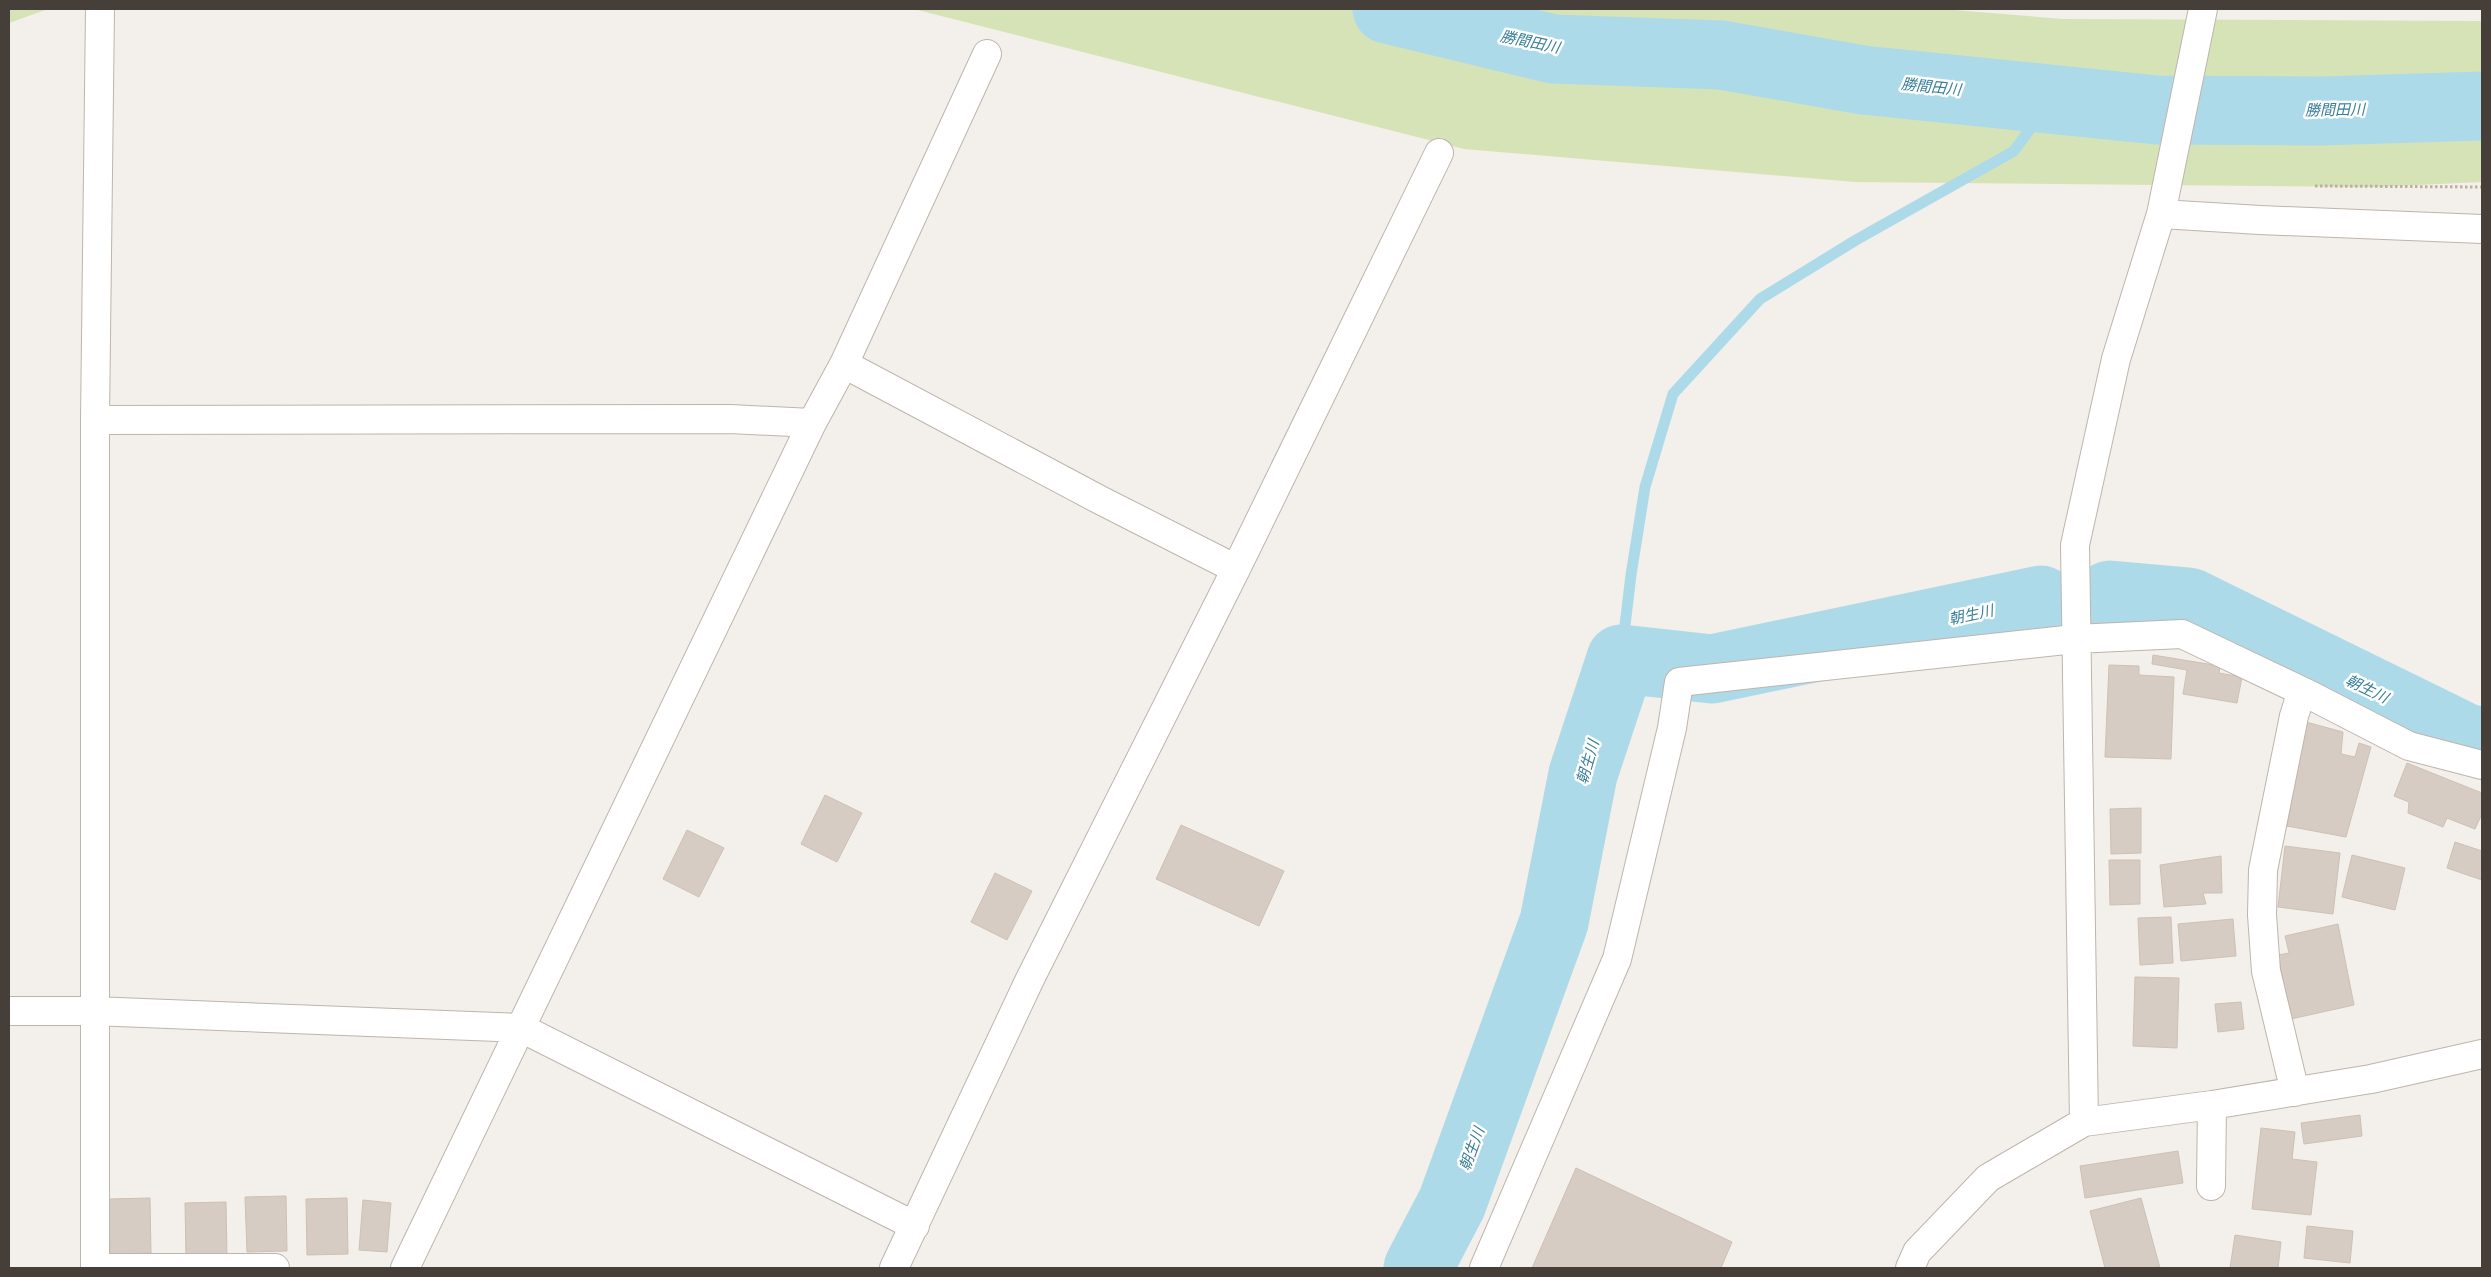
<svg xmlns="http://www.w3.org/2000/svg" width="2491" height="1277" font-family="Lato,'Noto Sans JP',sans-serif">
  <style>
    .green { fill: #d6e3b7 }
    .lines { fill: none; stroke-linecap: round; stroke-linejoin: round }
    .stream { stroke: #addae9; stroke-width: 11 }
    .river { stroke: #addae9; stroke-width: 69 }
    .building { fill: #d7ccc3; stroke: #cec0b4 }
    .minor-casing { stroke: #beb5ad; stroke-width: 30 }
    .path { stroke: #beafa0; stroke-width: 3; stroke-dasharray: 2.5 2.5; stroke-linecap: butt }
    .minor { stroke: #fff; stroke-width: 28 }
    .labels { text-anchor: middle; stroke-width: 5; stroke-linejoin: round; paint-order: stroke }
    .water-label { font-size: 15px; font-style: italic; fill: #387f99; stroke: #fff }
  </style>
  <rect width="100%" height="100%" fill="#f3efea"/>
  <path class="green" d="M9 9H48L9 23Z
    M914 9H1942L2063 19 2482 21V182L2372 187 1855 182 1464 149Z"/>
  <g class="lines">
    <path class="stream" d="M1621 659 1631 575 1645 487 1673 394 1760 299 1856 240 2014 151 2052 99"/>
    <path class="river" d="M1387 9 1553 49 1721 55 1863 80 2157 110 2322 111 2482 106
      M2110 595 2189 602 2468 739 2482 741
      M1418 1268 1452 1203 1554 922 1583 774 1621 659 1712 669 2041 600"/>
  </g>
  <path class="building" d="M2153 655 2220 666 2219 673 2242 677 2237 703 2183 694 2187 670 2152 664Z
    M2109 665 2139 666V675L2174 677 2171 759 2105 757Z
    M2306 722 2343 732 2341 754 2355 757 2359 743 2371 747 2346 837 2287 826Z
    M2407 763 2482 793V816H2481L2475 829 2447 818 2443 827 2408 813 2409 802 2394 796Z
    M825 795 862 813 837 862 801 844Z
    M2141 808V853L2111 854 2110 809Z
    M1181 825 1284 871 1259 926 1156 879Z
    M687 830 724 848 699 897 663 879Z
    M2455 842 2482 851V880L2447 868Z
    M2285 846 2340 853 2333 914 2278 907Z
    M2352 855 2405 868 2395 910 2342 897Z
    M2221 856 2222 893H2203L2206 904 2164 907 2160 865Z
    M2109 860H2140V904L2110 905Z
    M995 873 1032 891 1007 940 971 922Z
    M2171 917 2173 963 2140 965 2138 918Z
    M2233 919 2236 956 2181 961 2178 924Z
    M2338 924 2354 1005 2291 1019 2278 955 2289 953 2285 936Z
    M2135 977 2179 978 2177 1048 2133 1046Z
    M2241 1002 2244 1029 2218 1032 2215 1004Z
    M2360 1115 2362 1136 2304 1144 2301 1123Z
    M2261 1128 2295 1132 2292 1159 2317 1162 2311 1215 2252 1209Z
    M2178 1151 2183 1183 2085 1198 2080 1166Z
    M1576 1168 1732 1242 1721 1268H1532Z
    M286 1196 287 1251 247 1252 245 1197Z
    M150 1198 151 1253 110 1254 109 1199Z
    M347 1198 348 1254 307 1255 306 1199Z
    M2141 1198 2160 1268H2105L2090 1211Z
    M363 1200 391 1203 387 1252 359 1250Z
    M226 1202 227 1258 186 1259 185 1203Z
    M2307 1226 2353 1231 2350 1263 2304 1258Z
    M2235 1235 2281 1242 2278 1268H2230Z"/>
  <g class="lines">
    <g class="minor-casing">
      <path id="minor" d="M2161 214 2260 220 2482 229
        M844 364 1102 501 1236 569
        M95 420 730 419 812 423 844 364 987 54
        M9 1011H93L521 1028 915 1226
        M2295 1092 2266 971 2262 915 2263 870 2294 716 2302 691
        M2084 1122 2075 545 2116 359 2161 214 2203 9
        M2211 1186 2212 1105
        M95 1268V420L100 9
        M95 1268H275
        M405 1268 812 423
        M894 1268 1030 979 1236 569 1439 153
        M1484 1268 1617 959 1672 728 1679 682 2075 639 2182 634 2310 695 2409 746 2482 765
        M1910 1268 1917 1252 1988 1178 2084 1122 2212 1105 2371 1079 2482 1054"/>
    </g>
    <path class="path" d="M2315 186 2482 187"/>
    <use href="#minor" class="minor"/>
  </g>
  <g class="labels">
    <g class="water-label">
      <text transform="translate(1530 42) rotate(12)" y="5">勝間田川</text>
      <text transform="translate(1931 87) rotate(6)" y="5">勝間田川</text>
      <text transform="translate(2335 110) rotate(-1)" y="5">勝間田川</text>
      <text transform="translate(1971 615) rotate(-12)" y="5">朝生川</text>
      <text transform="translate(2367 689) rotate(26)" y="5">朝生川</text>
      <text transform="translate(1588 762) rotate(-74)" y="5">朝生川</text>
      <text transform="translate(1472 1149) rotate(-70)" y="5">朝生川</text>
    </g>
  </g>
  <rect width="2491" height="1277" fill="none" stroke="#463f39" stroke-width="20"/>
</svg>
